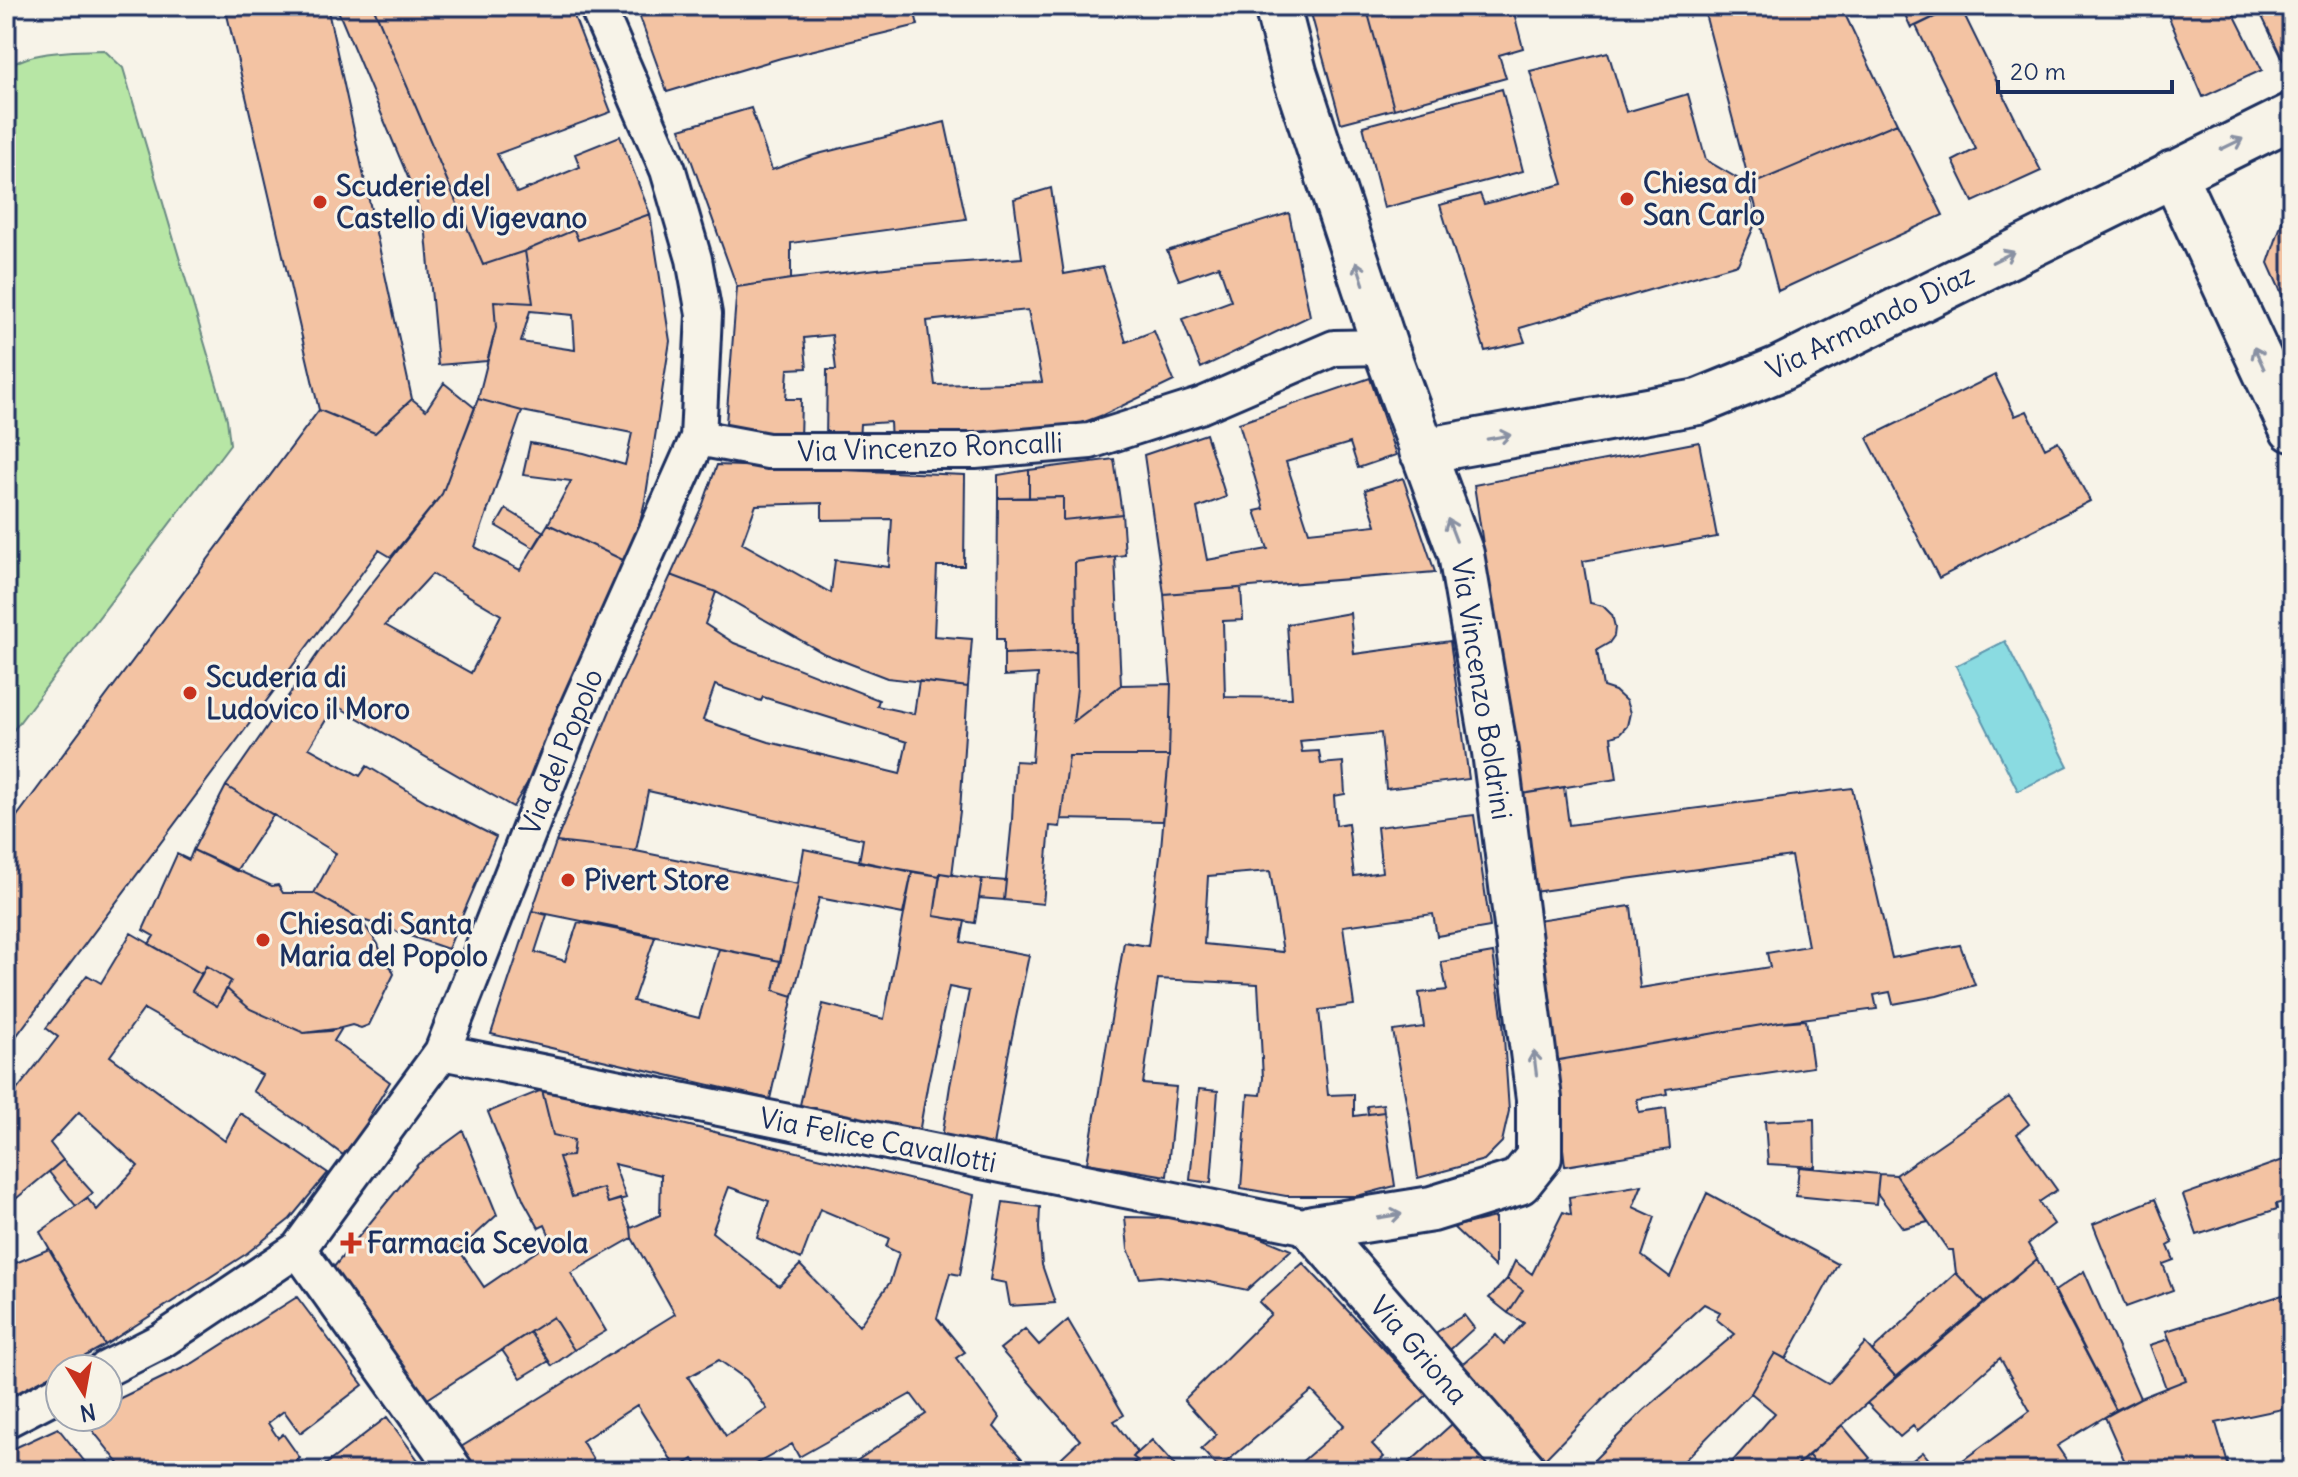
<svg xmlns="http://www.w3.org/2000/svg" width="2298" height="1477" font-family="Delius,sans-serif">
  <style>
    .green { fill: #b7e6a5; stroke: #698a82; stroke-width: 2 }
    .water { fill: #8adbe1; stroke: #5e96ad; stroke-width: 2 }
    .building { fill: #f3c3a3; stroke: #1b2f5e; stroke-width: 2; fill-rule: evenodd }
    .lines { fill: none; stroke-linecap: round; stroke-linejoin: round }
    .pedestrian-casing { stroke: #1b2f5e; stroke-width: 40 }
    .minor-casing { stroke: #1b2f5e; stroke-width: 50 }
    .pedestrian { stroke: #f7f3e8; stroke-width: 34 }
    .minor { stroke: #f7f3e8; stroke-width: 44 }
    .oneway { stroke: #8991a3 }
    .poi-dot { fill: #c8321e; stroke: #f7f3e8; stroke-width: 3 }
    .labels { text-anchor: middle; stroke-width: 6; stroke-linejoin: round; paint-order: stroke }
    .poi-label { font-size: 28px; font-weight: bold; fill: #1b2f5e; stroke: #f7f3e8; text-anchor: start }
    .street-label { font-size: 28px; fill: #1b2f5e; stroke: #f7f3e8 }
  </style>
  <rect width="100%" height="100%" fill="#f7f3e8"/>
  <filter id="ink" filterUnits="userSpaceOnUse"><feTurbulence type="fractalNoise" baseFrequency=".0125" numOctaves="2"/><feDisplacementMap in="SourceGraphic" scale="16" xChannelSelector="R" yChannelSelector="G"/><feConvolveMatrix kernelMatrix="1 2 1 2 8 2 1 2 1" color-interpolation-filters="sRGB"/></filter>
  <g filter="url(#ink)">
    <path class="green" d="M104 50 123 68 227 419 230 444 6 740V69C29 50 75 51 104 50Z"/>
    <path class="water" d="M2005 641 2068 766 2018 791 1956 666Z"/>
    <path class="building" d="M225 6H327L412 399 375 433 319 410Z
      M336 6H373L483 265 525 251 533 303 494 301 496 328 487 361 438 365 426 234 413 189Z
      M373 6H570L611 112 497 154 517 193 580 167 575 154 620 136 650 214 578 240 574 230 525 251 483 265Z
      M636 6H913L918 25 781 58 667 92Z
      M1309 6H1366L1394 109 1341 123Z
      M1366 6H1512L1523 48 1499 55 1506 78 1394 109Z
      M1703 6H1841L1897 123 1750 185Z
      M1901 6H1957L1911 28Z
      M1957 6H1960L2041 171 1973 202 1953 161 1976 149 1916 26Z
      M2164 6H2251L2234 14 2262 70 2203 97Z
      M2257 6H2292V55L2283 60Z
      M1608 52 1626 112 1688 94 1706 160 1749 185 1755 224 1738 264 1520 328 1525 342 1485 351 1440 205 1480 194 1484 204 1563 184 1530 71Z
      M1502 89 1523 171 1384 208 1363 126Z
      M751 108 772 170 814 155 945 122 966 219 791 243V279L737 287 680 129Z
      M1897 123 1943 215 1778 291 1750 185Z
      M1051 188 1064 274 1103 267 1126 342 1154 331 1174 381 1103 415 1063 430 891 443 890 422 860 424 859 442H826L827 370H836L832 335 804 338 807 368 788 369 786 399H801L800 441 725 435 737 287 791 279 894 267 1022 258 1014 199ZM1028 310 1042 382 935 385 927 321Z
      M2292 193V317L2268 263Z
      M1289 213 1310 316 1201 368 1182 319 1231 301 1219 266 1179 280 1167 251Z
      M650 214 670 341 645 501 638 531 625 561 548 524 571 481 523 475 530 443 584 453 625 465 632 433 522 411 478 399 496 328 494 301 533 303 525 251 574 230 578 240ZM530 311 573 315 575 350 521 342Z
      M1995 375 2015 416 2027 411 2045 448 2058 441 2090 501 1939 578 1867 438Z
      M1370 378 1396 455 1358 468 1350 443 1286 462 1309 532 1376 525 1365 490 1403 478 1435 572 1164 594 1144 455 1206 434 1226 497 1197 508 1207 560 1268 549 1255 511 1264 509 1239 423Z
      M444 383 475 408 442 494 391 557 379 550 6 1050V831L319 410 375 433 412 399 426 410Z
      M478 399 522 411 475 547 520 570 548 524 625 561 540 762 513 807 335 705 309 748 360 776 367 766 427 802 496 837 448 949 360 919 314 893 336 853 226 786 325 643 442 494ZM432 574 501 615 471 673 385 625Z
      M1699 442 1717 537 1583 561 1590 603 1603 606 1612 615 1615 627 1614 636 1609 643 1597 650 1603 687 1615 691 1626 701 1630 713 1627 726 1620 734 1611 737 1617 779 1521 794 1474 485Z
      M1114 459 1122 514 1063 520V497L1029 498V470Z
      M717 465 965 475 964 566H937L934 636 972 639 968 687 887 678 825 654 716 592 671 575 703 504ZM822 503V520L892 519 889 567 835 560 831 593 742 543 756 505Z
      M1029 470V498H998V475Z
      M1063 497V520L1122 514 1125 555 1075 562 1076 651 1004 654V639H997L998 498Z
      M506 509 544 532 534 548 496 526Z
      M1115 557 1121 685 1073 722 1077 688 1075 562Z
      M671 575 716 592 705 624 734 643 879 700 877 706 914 714 919 681 968 687 960 811 952 875 940 873V876L859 862 863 839 648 791 636 851 556 842 620 686ZM715 685 761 701 763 697 907 742 900 774 769 742 703 720Z
      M1241 588 1243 620 1223 621 1225 697 1292 698 1287 624 1350 613 1354 654 1450 641 1469 779 1386 789 1381 733 1300 741 1302 752 1319 751 1321 764 1343 762 1345 794 1334 796 1336 825 1348 823 1354 876 1382 872 1377 827 1474 815 1490 927 1437 936 1433 914 1343 926 1354 1005 1319 1010 1328 1095 1354 1094V1116L1384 1112 1395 1186 1357 1196H1286L1241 1188 1248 1094 1261 1095 1263 1078 1258 984 1158 979 1143 1084 1176 1087 1167 1176 1087 1163 1124 942 1148 946 1161 848 1169 756 1171 684 1164 594ZM1270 871 1283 952 1204 944 1208 876Z
      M1076 651 1077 688 1073 722 1121 685 1171 684 1169 756H1069L1060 827 1050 826 1043 904 1004 900 1012 820 1015 761 1032 762 1038 674 1004 676V654Z
      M1069 756H1169L1163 821 1061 819Z
      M226 786 273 815 236 871 193 850Z
      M1564 787 1569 825 1852 788 1892 958 1960 945 1975 985 1937 996 1893 1004 1890 992 1874 995 1877 1009 1779 1022 1553 1061 1537 920 1631 906 1640 988 1770 967 1767 953 1808 946 1791 856 1533 892 1521 794Z
      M556 842 636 851 798 884 780 961 532 911Z
      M804 849 912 872 903 914 819 898 793 996 774 990 798 884Z
      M193 850 272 886 278 885 283 893H314L360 919 378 944 385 964 391 967 394 974 369 1025 361 1028 352 1025 330 1031 304 1033 250 1009 227 989 231 981 206 966 202 974 149 944 154 936 143 930 177 854 189 860Z
      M912 872 940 876 934 916 965 921 961 942 1029 955 1008 1056 993 1146 942 1138 950 1086 969 991 949 987 928 1082 919 1133 800 1105 823 1004 884 1019Z
      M940 873 982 879 975 923 934 916Z
      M982 879 1006 881 1004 900 979 898Z
      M532 911 547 915 535 952 565 961 578 922 655 937 633 1001 699 1018 719 949 780 961 774 990 793 996 770 1099 491 1034Z
      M131 933 202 974 192 991 217 1006 227 989 250 1009 304 1033 342 1028 334 1041 390 1082 367 1120 370 1122 343 1155 306 1127 253 1091 262 1075 144 1009 110 1056 225 1141 240 1113 328 1173 290 1219 246 1254 105 1345 40 1232 87 1198 97 1210 138 1166 79 1112 50 1143 63 1160 6 1207V1104L58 1037 46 1028 87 975 101 983Z
      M1493 953 1503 1023 1509 1111 1502 1142 1484 1160 1418 1178 1410 1122 1393 1031 1424 1027 1419 993 1447 990 1441 962Z
      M206 966 231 981 217 1006 192 991Z
      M1806 1020 1813 1067 1666 1089 1667 1094 1637 1099 1639 1112 1666 1108 1670 1149 1565 1166 1553 1061 1779 1022Z
      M1199 1089 1218 1091 1211 1183 1190 1180Z
      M542 1090 974 1195 960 1275 950 1273 937 1318 965 1352 956 1358 1000 1418 994 1427 1033 1471H971L960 1460 943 1471H852L849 1466 926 1414 911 1394 799 1457 792 1444 744 1471H701L693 1459 677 1469 637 1405 582 1441 600 1471H478L461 1447 675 1314 632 1238 631 1228 660 1215 661 1175 614 1164 626 1198 608 1203 603 1188 572 1197 559 1157 572 1156 574 1140 553 1135ZM729 1187 769 1201 757 1238 801 1259 820 1209 889 1238 886 1247 899 1253 890 1282 859 1326 800 1265 779 1286 712 1232ZM719 1360 747 1380 767 1409 726 1436 688 1377Z
      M542 1090 553 1135 574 1140 572 1156 559 1157 572 1197 603 1188 608 1203 620 1199 631 1228 632 1238 571 1273 606 1331 574 1350 553 1317 426 1400 333 1268 418 1164 463 1131 497 1215 459 1250 484 1287 552 1241 545 1225 539 1228 524 1201 488 1112Z
      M2009 1097 2029 1124 2017 1134 2057 1190 2039 1202 2054 1224 2028 1244 2037 1259 1984 1303 1956 1273 1953 1250H1948L1896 1175Z
      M1383 1104 1384 1112 1368 1114 1367 1106Z
      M1814 1119 1815 1167 1768 1164 1765 1121Z
      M2292 1157V1200L2276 1204 2277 1209 2197 1235 2183 1195Z
      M63 1160 93 1193 76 1206 49 1172Z
      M1799 1167 1879 1174 1876 1204 1796 1196Z
      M1879 1174 1896 1175 1928 1222 1903 1228 1877 1193Z
      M1642 1185 1633 1207 1655 1217 1642 1256 1670 1277 1707 1193 1838 1264 1786 1359 1775 1353 1751 1393 1681 1464 1686 1471H1583L1644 1410 1735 1334 1716 1319 1720 1312 1704 1304 1632 1370 1539 1465 1455 1371 1496 1335 1504 1344 1524 1323 1508 1313 1523 1290 1507 1279 1515 1261 1532 1274 1563 1212 1571 1215 1569 1197Z
      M2155 1199 2173 1243 2168 1246 2174 1260 2163 1264 2173 1290 2126 1307 2093 1224Z
      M1003 1202 1040 1207 1039 1228 1042 1265 1055 1303 1010 1306 1006 1283 990 1280Z
      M1125 1217 1176 1218 1230 1225 1291 1250 1247 1290 1210 1282 1160 1276 1140 1278 1128 1249Z
      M1495 1217V1267L1453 1227Z
      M49 1249 105 1345 6 1400V1267Z
      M2037 1259 2116 1410 2057 1446 2074 1471H1948L2030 1411 2000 1358 1917 1431 1913 1426 1900 1437 1867 1403Z
      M1303 1263 1427 1395 1372 1444 1384 1457 1368 1471H1291L1344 1425 1312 1391 1219 1468 1201 1449 1216 1435 1184 1400 1271 1314 1259 1302Z
      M2084 1271 2140 1398 2116 1410 2055 1291Z
      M1956 1273 1984 1303 1896 1377 1872 1351Z
      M1507 1279 1523 1290 1508 1313 1489 1298Z
      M2292 1292V1407L2216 1423 2230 1471H2129L2105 1417 2140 1398 2186 1380 2166 1331Z
      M297 1297 363 1385 300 1433 284 1411 268 1423 278 1438 283 1434 300 1458 286 1471H169L162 1463 153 1471H125L82 1417H108V1404L193 1363Z
      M1464 1315 1474 1328 1442 1357 1426 1339Z
      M553 1317 574 1350 552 1366 530 1332Z
      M1068 1320 1124 1415 1114 1421 1137 1452 1133 1457 1137 1460 1125 1471H1047L1080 1440 1000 1349 1025 1329 1039 1345Z
      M530 1332 549 1361 521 1378 502 1350Z
      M2169 1339 2186 1380 2166 1388 2150 1345Z
      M1865 1343 1896 1377 1857 1412 1791 1471H1724L1775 1413 1751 1393 1775 1353 1828 1384Z
      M387 1417 418 1460 403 1471H317Z
      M1452 1424 1493 1471H1400Z
      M1842 1425 1870 1458 1855 1471H1823L1808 1455Z
      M58 1428 92 1471H6V1452Z
      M1152 1440 1180 1471H1125L1137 1460 1133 1457Z
      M1923 1452 1938 1471H1899Z
      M1808 1455 1823 1471H1791Z"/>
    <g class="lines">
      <g class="pedestrian-casing">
        <path id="pedestrian" d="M698 438 768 451H975L1090 441 1200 406 1334 348 1385 347
          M442 1052 1313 1228
          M298 1249 456 1471
          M106 1369 161 1341 298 1249 442 1052 575 714 698 438 704 314 694 259 668 170 597 6
          M6 1420 60 1392"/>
      </g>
      <g class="minor-casing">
        <path id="minor" d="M1277 6 1294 72 1385 347 1461 554 1495 752 1539 1099V1157L1519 1182 1432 1209 1313 1228
          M2173 173 2292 429
          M1422 451 1698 402 1779 369 2292 116
          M1313 1228 1524 1471"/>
      </g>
      <use href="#pedestrian" class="pedestrian"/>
      <use href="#minor" class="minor"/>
    </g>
    <defs><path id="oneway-shaft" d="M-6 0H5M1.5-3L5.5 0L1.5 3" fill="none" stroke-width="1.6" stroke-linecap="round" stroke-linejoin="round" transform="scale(2)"/></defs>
    <g class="oneway">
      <use href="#oneway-shaft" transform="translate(2232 144) rotate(-26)"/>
      <use href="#oneway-shaft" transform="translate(2003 257) rotate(-26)"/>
      <use href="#oneway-shaft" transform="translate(1360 273) rotate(-108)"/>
      <use href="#oneway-shaft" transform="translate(2259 358) rotate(-115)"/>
      <use href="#oneway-shaft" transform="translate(1499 437) rotate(-10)"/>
      <use href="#oneway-shaft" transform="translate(1452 530) rotate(-111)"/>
      <use href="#oneway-shaft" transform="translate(1535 1063) rotate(-97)"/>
      <use href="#oneway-shaft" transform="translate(1390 1216) rotate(-9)"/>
    </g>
  </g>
  <g class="poi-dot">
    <circle cx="1627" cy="199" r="8"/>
    <circle cx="320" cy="202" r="8"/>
    <circle cx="190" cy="693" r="8"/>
    <circle cx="568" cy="880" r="8"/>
    <circle cx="263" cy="940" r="8"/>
    <path d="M347 1231h8v8h8v8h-8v8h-8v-8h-8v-8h8z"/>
  </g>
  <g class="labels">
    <g class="poi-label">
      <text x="1643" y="193">Chiesa di<tspan x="1643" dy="32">San Carlo</tspan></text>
      <text x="336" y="196">Scuderie del<tspan x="336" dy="32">Castello di Vigevano</tspan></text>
      <text x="206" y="687">Scuderia di<tspan x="206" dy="32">Ludovico il Moro</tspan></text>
      <text x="584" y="890">Pivert Store</text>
      <text x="279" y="934">Chiesa di Santa<tspan x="279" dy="32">Maria del Popolo</tspan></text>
      <text x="367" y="1253">Farmacia Scevola</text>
    </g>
    <g class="street-label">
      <text transform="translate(1870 322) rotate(-26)" y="10">Via Armando Diaz</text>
      <text transform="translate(930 447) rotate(-2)" y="10">Via Vincenzo Roncalli</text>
      <text transform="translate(1482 689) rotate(81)" y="10">Via Vincenzo Boldrini</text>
      <text transform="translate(561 752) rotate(-68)" y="10">Via del Popolo</text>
      <text transform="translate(878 1140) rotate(11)" y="10">Via Felice Cavallotti</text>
      <text transform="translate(1419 1350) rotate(49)" y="10">Via Griona</text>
    </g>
  </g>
  <rect width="2298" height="1477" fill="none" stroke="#f7f3e8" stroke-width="32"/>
  <rect x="16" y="16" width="2266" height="1445" fill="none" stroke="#1b2f5e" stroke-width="3" filter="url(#ink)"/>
  <g transform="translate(84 1393) rotate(169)"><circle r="38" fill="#f7f3e8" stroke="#9fa5b1" stroke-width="2"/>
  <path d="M0-6L14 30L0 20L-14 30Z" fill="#c8321e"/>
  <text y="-12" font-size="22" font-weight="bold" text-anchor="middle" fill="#1b2f5e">N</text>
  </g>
  <path d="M1998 80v12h174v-12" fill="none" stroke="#1b2f5e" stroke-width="4"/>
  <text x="2010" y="80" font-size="24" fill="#1b2f5e" stroke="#f7f3e8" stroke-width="6" paint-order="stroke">20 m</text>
</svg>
